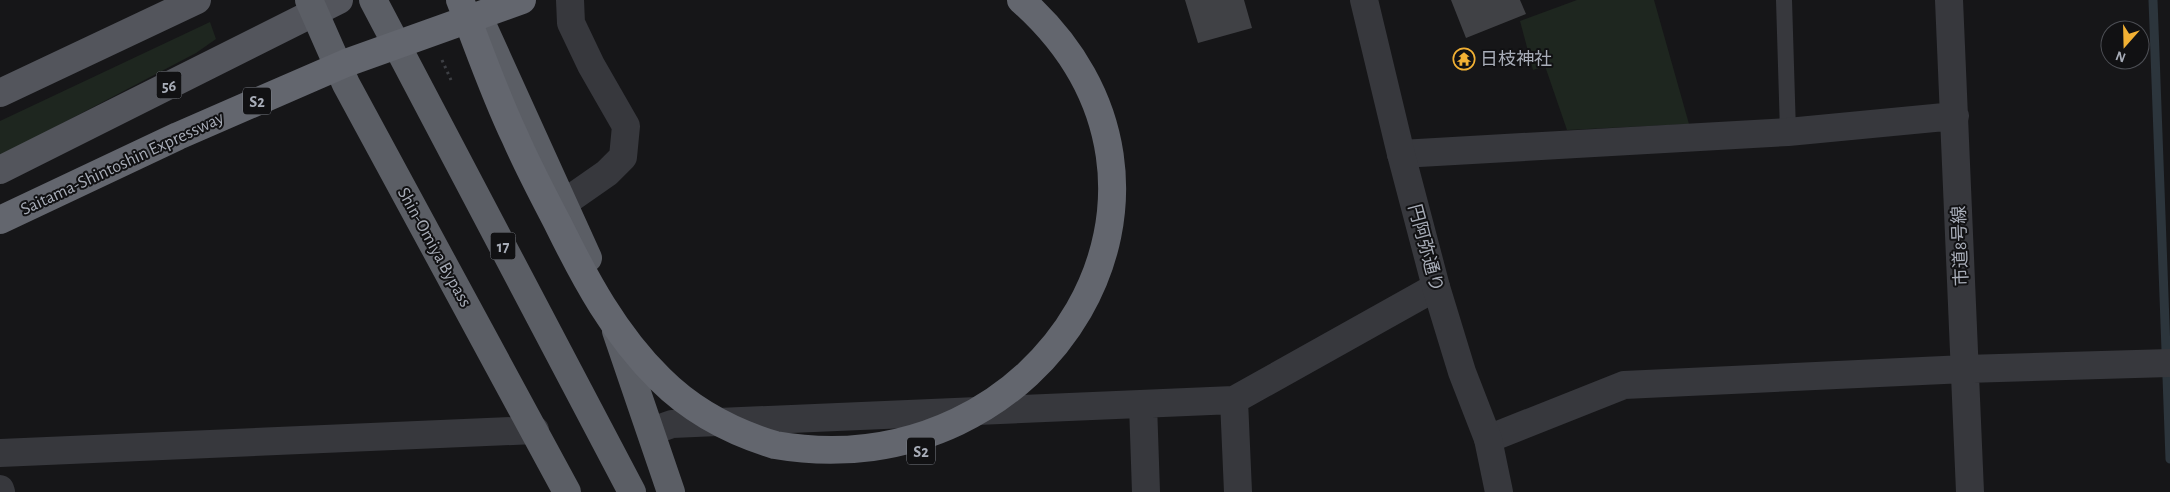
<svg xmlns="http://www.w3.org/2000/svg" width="2170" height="492" font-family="'Alegreya Sans','Noto Sans JP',sans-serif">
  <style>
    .green { fill: #1e261f }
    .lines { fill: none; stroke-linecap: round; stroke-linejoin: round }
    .stream { stroke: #2c353c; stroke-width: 9 }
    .building { fill: #404145 }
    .path { stroke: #3d3f44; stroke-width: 3; stroke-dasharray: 2.5 4; stroke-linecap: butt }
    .service { stroke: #37383d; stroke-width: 16 }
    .minor { stroke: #37383d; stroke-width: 28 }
    .tertiary { stroke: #37383d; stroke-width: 28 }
    .primary { stroke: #53555c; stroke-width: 28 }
    .trunk { stroke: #5b5e65; stroke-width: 28 }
    .motorway { stroke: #63666e; stroke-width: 28 }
    .labels { text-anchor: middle; stroke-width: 4; stroke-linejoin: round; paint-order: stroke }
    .shield { fill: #111113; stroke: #7b7e86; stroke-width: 1 }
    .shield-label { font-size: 16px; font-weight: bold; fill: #a8adb8 }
    .poi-label { font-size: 18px; fill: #a8adb8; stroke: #111113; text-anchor: start }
    .street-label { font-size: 18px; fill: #a8adb8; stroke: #111113 }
  </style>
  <rect width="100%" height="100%" fill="#161618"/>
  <path class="green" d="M1577 0H1654L1689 124 1567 130 1545 66 1533 70 1520 21Z
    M210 22 216 39 196 53 0 156V121Z"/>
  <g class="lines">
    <path class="stream" d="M2153 0 2166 350
      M2167 377 2170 459"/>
  </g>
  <path class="building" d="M1185 0H1244L1252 28 1198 43Z
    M1451 0H1520L1526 14 1466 38Z"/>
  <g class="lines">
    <path class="path" d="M442 60 451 80"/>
    <path class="service" d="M1784 0 1788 132"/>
    <path class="minor" d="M1949 0 1970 492
      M1401 154 1788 132 1955 116
      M564 203 607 173 623 157 626 126 591 65 571 23 570 0
      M1234 400 1238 492
      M1143 404 1146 492
      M652 431 672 424 1234 400 1436 287
      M1488 439 1624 385 1965 369 2170 363
      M0 453 535 430
      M0 489 1 492"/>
    <path class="tertiary" d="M1364 0 1401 154 1436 287 1462 372 1488 439 1499 492"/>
    <path class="primary" d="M0 93 197 0
      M0 170 339 0"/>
    <path class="trunk" d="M309 0 346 84 567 492
      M373 0 632 492
      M481 22 588 258
      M616 331 671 492"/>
    <path class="motorway" d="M460 0C478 46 494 93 515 137 528 167 543 195 558 224 585 279 615 335 660 379 692 411 732 432 775 445 1046 492 1232 187 1021 0
      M0 220 178 136 346 63 522 0"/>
  </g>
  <defs>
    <g id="temple-ring" transform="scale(1.125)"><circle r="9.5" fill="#111113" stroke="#f2b134" stroke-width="1.5"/><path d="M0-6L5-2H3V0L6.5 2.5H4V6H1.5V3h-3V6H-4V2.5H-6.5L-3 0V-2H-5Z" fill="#f2b134"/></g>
  </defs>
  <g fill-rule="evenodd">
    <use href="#temple-ring" x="1464" y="59"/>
  </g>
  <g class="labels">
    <g class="shield">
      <rect x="156.5" y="71.5" width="25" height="27" rx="4"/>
      <rect x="243" y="87.5" width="28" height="27" rx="4"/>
      <rect x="490.5" y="232.5" width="25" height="27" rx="4"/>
      <rect x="907" y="437.5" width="28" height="27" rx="4"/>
    </g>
    <g class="shield-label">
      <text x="169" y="91">56</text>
      <text x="257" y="107">S2</text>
      <text x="503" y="252">17</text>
      <text x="921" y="457">S2</text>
    </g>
    <g class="poi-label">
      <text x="1480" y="65">日枝神社</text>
    </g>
    <g class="street-label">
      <text transform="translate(122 163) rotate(-25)" y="6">Saitama-Shintoshin Expressway</text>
      <text transform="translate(1960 246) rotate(-92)" y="6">市道8号線</text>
      <text transform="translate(435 247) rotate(61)" y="6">Shin-Omiya Bypass</text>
      <text transform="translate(1426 248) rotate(75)" y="6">円阿弥通り</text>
    </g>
  </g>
  <g transform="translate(2125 45) rotate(200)"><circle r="24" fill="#111113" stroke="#4d4f55"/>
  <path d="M0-4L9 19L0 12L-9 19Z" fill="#f2b134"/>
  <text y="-8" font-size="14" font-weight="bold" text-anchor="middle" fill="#a8adb8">N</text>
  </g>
</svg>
